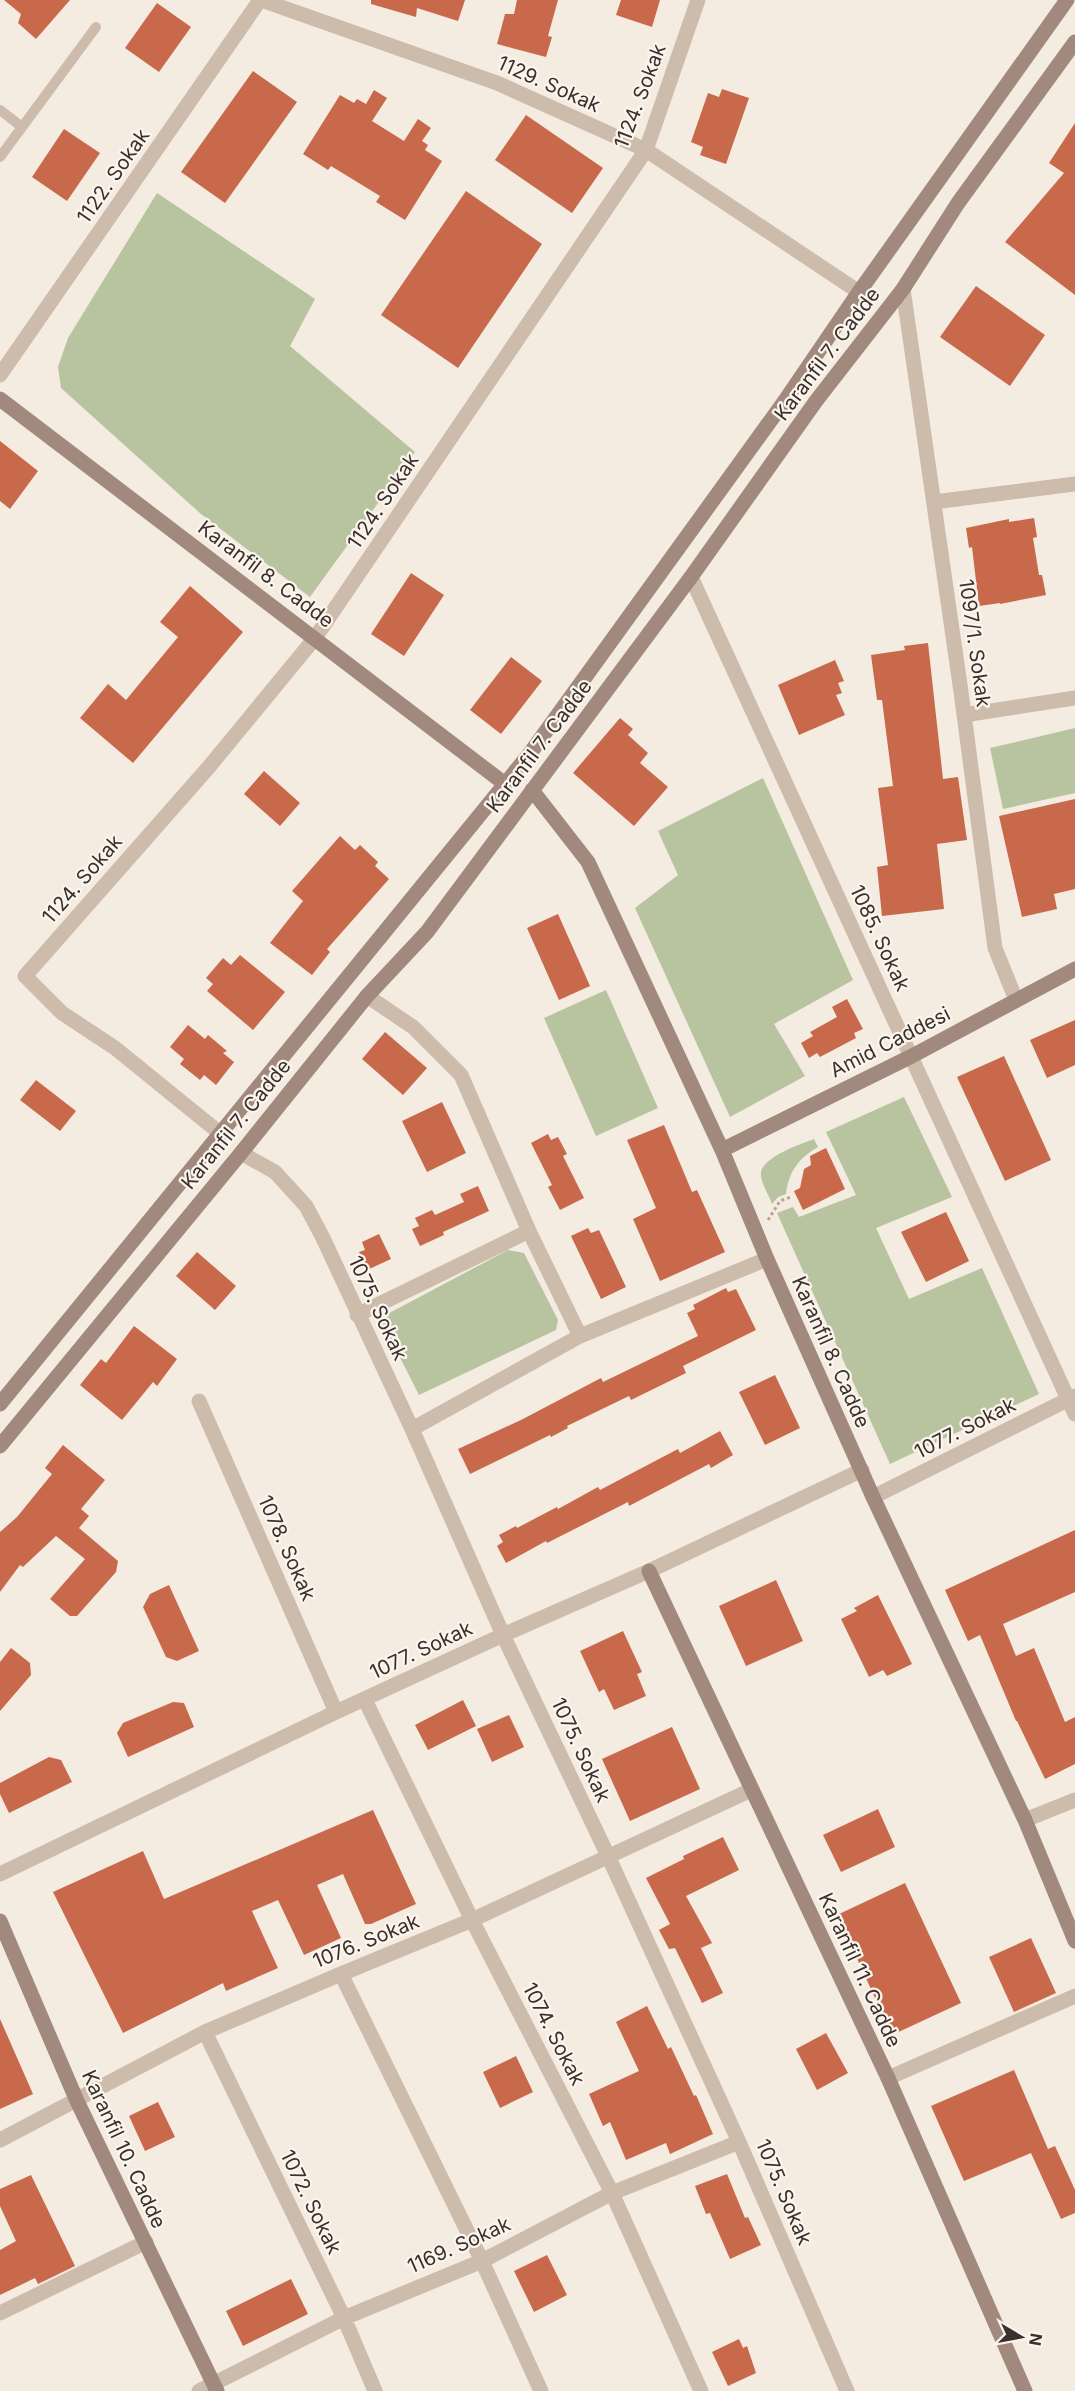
<svg xmlns="http://www.w3.org/2000/svg" width="1075" height="2391" font-family="Inter,sans-serif">
  <style>
    .green { fill: #b8c4a0 }
    .building { fill: #c8694b }
    .lines { fill: none; stroke-linecap: round; stroke-linejoin: round }
    .path { stroke: #b9a596; stroke-width: 3; stroke-dasharray: 3 3; stroke-linecap: butt }
    .lane { stroke: #cdbbac; stroke-width: 10 }
    .street { stroke: #cdbbac; stroke-width: 15 }
    .secondary { stroke: #a18a7d; stroke-width: 15 }
    .labels { text-anchor: middle; stroke-width: 4.5; stroke-linejoin: round; paint-order: stroke }
    .street-label { font-size: 20px; fill: #3b302b; stroke: #fbf5ee }
  </style>
  <rect width="100%" height="100%" fill="#f4ebe1"/>
  <path class="green" d="M157 193 315 299 290 346 415 452 310 597 201 514 61 388 58 367 68 338Z
    M1075 728V793L1003 809 990 748Z
    M763 778 853 980 774 1024 805 1076 730 1117 635 908 678 875 658 831Z
    M606 990 658 1108 596 1136 544 1018Z
    M904 1097 952 1197 876 1228 909 1299 982 1268 1039 1394 890 1464 777 1213 793 1207 799 1217 856 1195 826 1132Z
    M814 1139 818 1147C798 1159 789 1171 786 1194L778 1197 772 1204C769 1195 762 1185 761 1176 758 1158 801 1144 814 1139Z
    M508 1250 524 1253 558 1320 556 1330 419 1395 380 1318Z"/>
  <path class="building" d="M4 0H70L36 39 18 23 21 14Z
    M371 0H465L458 21 417 8 416 17 371 4Z
    M517 0H558L548 36 552 37 546 57 497 44 505 14H514Z
    M621 0H660L652 27 616 15Z
    M157 3 191 27 159 72 125 48Z
    M253 71 297 102 225 203 181 172Z
    M722 89 749 98 726 164 700 155 703 147 691 142 708 93 719 97Z
    M374 90 387 98 372 121 404 141 418 119 431 128 422 141 428 145 425 150 442 161 405 220 376 202 380 196 331 166 328 170 303 154 340 95 354 103 357 99 366 104Z
    M526 115 603 168 572 213 495 160Z
    M1075 123V295L1005 242 1064 173 1049 163Z
    M64 129 100 153 67 201 32 177Z
    M466 191 542 244 458 368 381 315Z
    M976 286 1045 335 1010 386 940 337Z
    M0 441 38 471 10 509 0 501Z
    M1034 518 1037 537 1033 538 1039 575H1042L1046 595 1000 604V603L979 606 972 547 969 548 966 528 1009 519V522Z
    M411 573 444 595 404 656 371 634Z
    M190 586 243 632 133 763 80 718 108 684 126 700 178 637 160 622Z
    M928 643 943 779 958 777 967 840 937 844 944 909 882 916 877 867 888 865 878 788 893 786 882 700H877L871 655 905 650 904 646Z
    M511 657 542 681 501 734 470 710Z
    M835 660 844 681 838 683 842 693 836 695 845 715 799 735 778 685Z
    M620 718 633 729 628 735 648 753 640 763 668 787 634 826 573 773Z
    M264 771 300 803 280 826 244 794Z
    M1075 799V889L1054 894 1057 909 1022 917 999 816Z
    M340 836 355 850 360 845 378 862 375 866 389 879 327 949 330 952 312 975 270 943 303 901 292 891Z
    M558 914 590 986 559 1000 527 928Z
    M240 955 285 992 253 1030 207 991 213 984 206 978 223 958 231 965Z
    M847 999 863 1029 854 1033 856 1038 820 1057 817 1053 809 1058 801 1043 813 1036 810 1032 837 1017 832 1007Z
    M1075 1020V1065L1047 1078 1030 1040Z
    M188 1025 205 1039 208 1035 227 1051 223 1053 234 1062 216 1085 204 1075 200 1080 180 1064 184 1059 170 1047Z
    M385 1032 427 1068 403 1095 362 1059Z
    M1004 1056 1051 1160 1005 1181 957 1077Z
    M36 1080 76 1111 60 1131 20 1100Z
    M442 1102 466 1153 427 1172 402 1121Z
    M664 1125 692 1192 697 1190 725 1252 660 1281 633 1219 656 1208 627 1140Z
    M548 1134 551 1140 558 1137 567 1154 563 1156 584 1198 560 1210 548 1187 552 1185 531 1143Z
    M826 1148 845 1189 803 1210 794 1191 800 1188 804 1169 811 1165 810 1156Z
    M478 1186 489 1211 443 1232 444 1235 420 1246 412 1229 419 1226 415 1218 432 1210 435 1215 464 1202 460 1194Z
    M946 1212 969 1261 926 1282 901 1232Z
    M588 1228 591 1233 599 1230 626 1287 601 1299 571 1236Z
    M379 1234 391 1259 367 1270 359 1252 365 1250 362 1242Z
    M197 1252 236 1286 215 1310 176 1276Z
    M726 1288 728 1292 736 1289 756 1330 683 1366 686 1373 631 1400 629 1396 567 1426 568 1428 551 1437 550 1435 470 1474 458 1449 521 1420 601 1378 603 1382 698 1336 687 1313 695 1309 693 1305Z
    M134 1326 177 1359 157 1386 153 1382 122 1420 80 1385 101 1359 106 1363Z
    M775 1375 800 1428 765 1445 739 1392Z
    M720 1431 733 1455 711 1468 709 1464 629 1506 628 1502 547 1543 546 1541 506 1563 497 1546 503 1542 499 1535 516 1526 517 1528 557 1507 558 1509 598 1487 600 1490 678 1449 680 1453Z
    M63 1445 105 1480 81 1509 89 1516 79 1528 118 1561 116 1572 77 1616H70L50 1599 85 1559 56 1536 23 1567 20 1565 0 1592V1532L17 1517 52 1474 45 1468Z
    M1075 1530V1592L1003 1624 1016 1656 1034 1648 1065 1722 1075 1717V1764L1045 1779 1017 1721H1016L980 1635 968 1641 945 1590Z
    M776 1580 803 1641 746 1666 719 1606Z
    M169 1585 199 1651 177 1661 166 1657 143 1607 150 1594Z
    M878 1595 912 1664 887 1676 883 1670 869 1677 841 1619 857 1611 854 1608Z
    M623 1631 642 1672 637 1674 646 1696 614 1710 604 1689 599 1692 580 1651Z
    M11 1648 30 1663 31 1675 0 1711V1662Z
    M463 1700 476 1726 428 1750 415 1725Z
    M173 1702 184 1703 194 1727 128 1757 117 1733 123 1723Z
    M509 1715 524 1747 492 1762 477 1729Z
    M672 1727 700 1789 630 1821 602 1759Z
    M49 1757 61 1760 72 1782 9 1813 0 1794V1783Z
    M878 1809 895 1847 841 1872 823 1835Z
    M373 1810 416 1904 371 1924H365L343 1874 317 1885 341 1938 304 1955 278 1900 252 1911 278 1968 226 1991 223 1983 123 2033 53 1892 143 1851 164 1899Z
    M723 1837 739 1870 686 1896 712 1943 701 1948 723 1993 702 2003 675 1948 669 1949 659 1930 670 1924 646 1878 684 1859 683 1856Z
    M905 1883 961 2003 892 2035 837 1915Z
    M1031 1938 1056 1993 1014 2012 989 1957Z
    M647 2006 668 2049 671 2047 694 2096 696 2095 713 2134 670 2154 666 2143 626 2160 610 2122 603 2126 589 2094 639 2071 616 2022Z
    M0 2019 33 2094 0 2109Z
    M826 2033 848 2073 817 2090 796 2049Z
    M516 2056 533 2092 500 2108 483 2072Z
    M1014 2070 1048 2149 1055 2146 1075 2190V2213L1061 2219 1031 2153 964 2181 931 2106Z
    M158 2102 175 2137 145 2151 129 2116Z
    M727 2174 745 2218 748 2217 761 2245 730 2259 710 2213 706 2214 695 2186Z
    M31 2175 75 2266 38 2284 35 2278 0 2295V2250L16 2241 0 2206V2189Z
    M547 2255 567 2295 534 2312 514 2271Z
    M291 2279 308 2314 243 2346 226 2311Z
    M739 2339 743 2348 747 2346 756 2373 728 2386 712 2352Z"/>
  <g class="lines">
    <path class="path" d="M768 1220 780 1201 791 1197"/>
    <path class="lane" d="M0 110 22 127
      M0 157 96 27"/>
    <path class="street" d="M261 0 497 83 646 150 859 292
      M903 289 961 692 995 948 1016 1000
      M0 375 260 0
      M934 502 1075 484
      M691 577 1075 1414
      M964 715 1075 698
      M367 996 413 1027 461 1075 529 1231 580 1336
      M221 1134 115 1048 62 1013 25 976 208 768 315 638 646 150 698 0
      M241 1153 275 1172 306 1206 323 1238 412 1429 503 1635 609 1858 739 2142 847 2391
      M357 1315 529 1231
      M199 1401 336 1712
      M412 1429 580 1336 767 1259
      M873 1497 1075 1396
      M365 1700 472 1920 612 2193 701 2391
      M1025 1820 1075 1800
      M0 1874 336 1712 503 1635 649 1571 862 1470
      M341 1974 482 2261 541 2391
      M205 2032 344 2318 375 2391
      M888 2078 1075 1996
      M0 2140 205 2032 341 1974 472 1920 751 1790
      M0 2313 146 2242
      M199 2391 344 2318 482 2261 612 2193 739 2142"/>
    <path class="secondary" d="M0 399 505 784
      M532 790 588 862 722 1150 767 1259 873 1497 1025 1820 1075 1941
      M722 1150 912 1056 1075 969
      M0 1404 531 752 784 402 859 292 1067 0
      M0 1446 241 1153 367 996 427 932 691 577 816 401 903 289 958 203 1075 42
      M649 1571 888 2078 1025 2391
      M0 1921 77 2101 217 2391"/>
  </g>
  <g class="labels">
    <g class="street-label">
      <text transform="translate(549 84) rotate(24)" y="7">1129. Sokak</text>
      <text transform="translate(640 96) rotate(-69)" y="7">1124. Sokak</text>
      <text transform="translate(113 176) rotate(-55)" y="7">1122. Sokak</text>
      <text transform="translate(827 354) rotate(-53)" y="7">Karanfil 7. Cadde</text>
      <text transform="translate(383 501) rotate(-56)" y="7">1124. Sokak</text>
      <text transform="translate(266 574) rotate(37)" y="7">Karanfil 8. Cadde</text>
      <text transform="translate(975 643) rotate(82)" y="7">1097/1. Sokak</text>
      <text transform="translate(539 746) rotate(-53)" y="7">Karanfil 7. Cadde</text>
      <text transform="translate(82 879) rotate(-49)" y="7">1124. Sokak</text>
      <text transform="translate(880 938) rotate(65)" y="7">1085. Sokak</text>
      <text transform="translate(890 1042) rotate(-27)" y="7">Amid Caddesi</text>
      <text transform="translate(236 1124) rotate(-51)" y="7">Karanfil 7. Cadde</text>
      <text transform="translate(378 1308) rotate(65)" y="7">1075. Sokak</text>
      <text transform="translate(831 1352) rotate(66)" y="7">Karanfil 8. Cadde</text>
      <text transform="translate(965 1428) rotate(-27)" y="7">1077. Sokak</text>
      <text transform="translate(287 1548) rotate(66)" y="7">1078. Sokak</text>
      <text transform="translate(421 1650) rotate(-25)" y="7">1077. Sokak</text>
      <text transform="translate(581 1750) rotate(65)" y="7">1075. Sokak</text>
      <text transform="translate(366 1941) rotate(-22)" y="7">1076. Sokak</text>
      <text transform="translate(860 1970) rotate(65)" y="7">Karanfil 11. Cadde</text>
      <text transform="translate(554 2034) rotate(63)" y="7">1074. Sokak</text>
      <text transform="translate(124 2149) rotate(65)" y="7">Karanfil 10. Cadde</text>
      <text transform="translate(784 2192) rotate(67)" y="7">1075. Sokak</text>
      <text transform="translate(311 2202) rotate(64)" y="7">1072. Sokak</text>
      <text transform="translate(459 2245) rotate(-24)" y="7">1169. Sokak</text>
    </g>
  </g>
  <g transform="translate(1021 2337) rotate(100)" stroke="#fbf5ee" stroke-width="4.5" paint-order="stroke">
  <path d="M0-4.5L10 22L0 15L-10 22Z" fill="#3b302b"/>
  <text y="-9" font-size="16" font-weight="bold" text-anchor="middle" fill="#3b302b">N</text>
  </g>
</svg>
